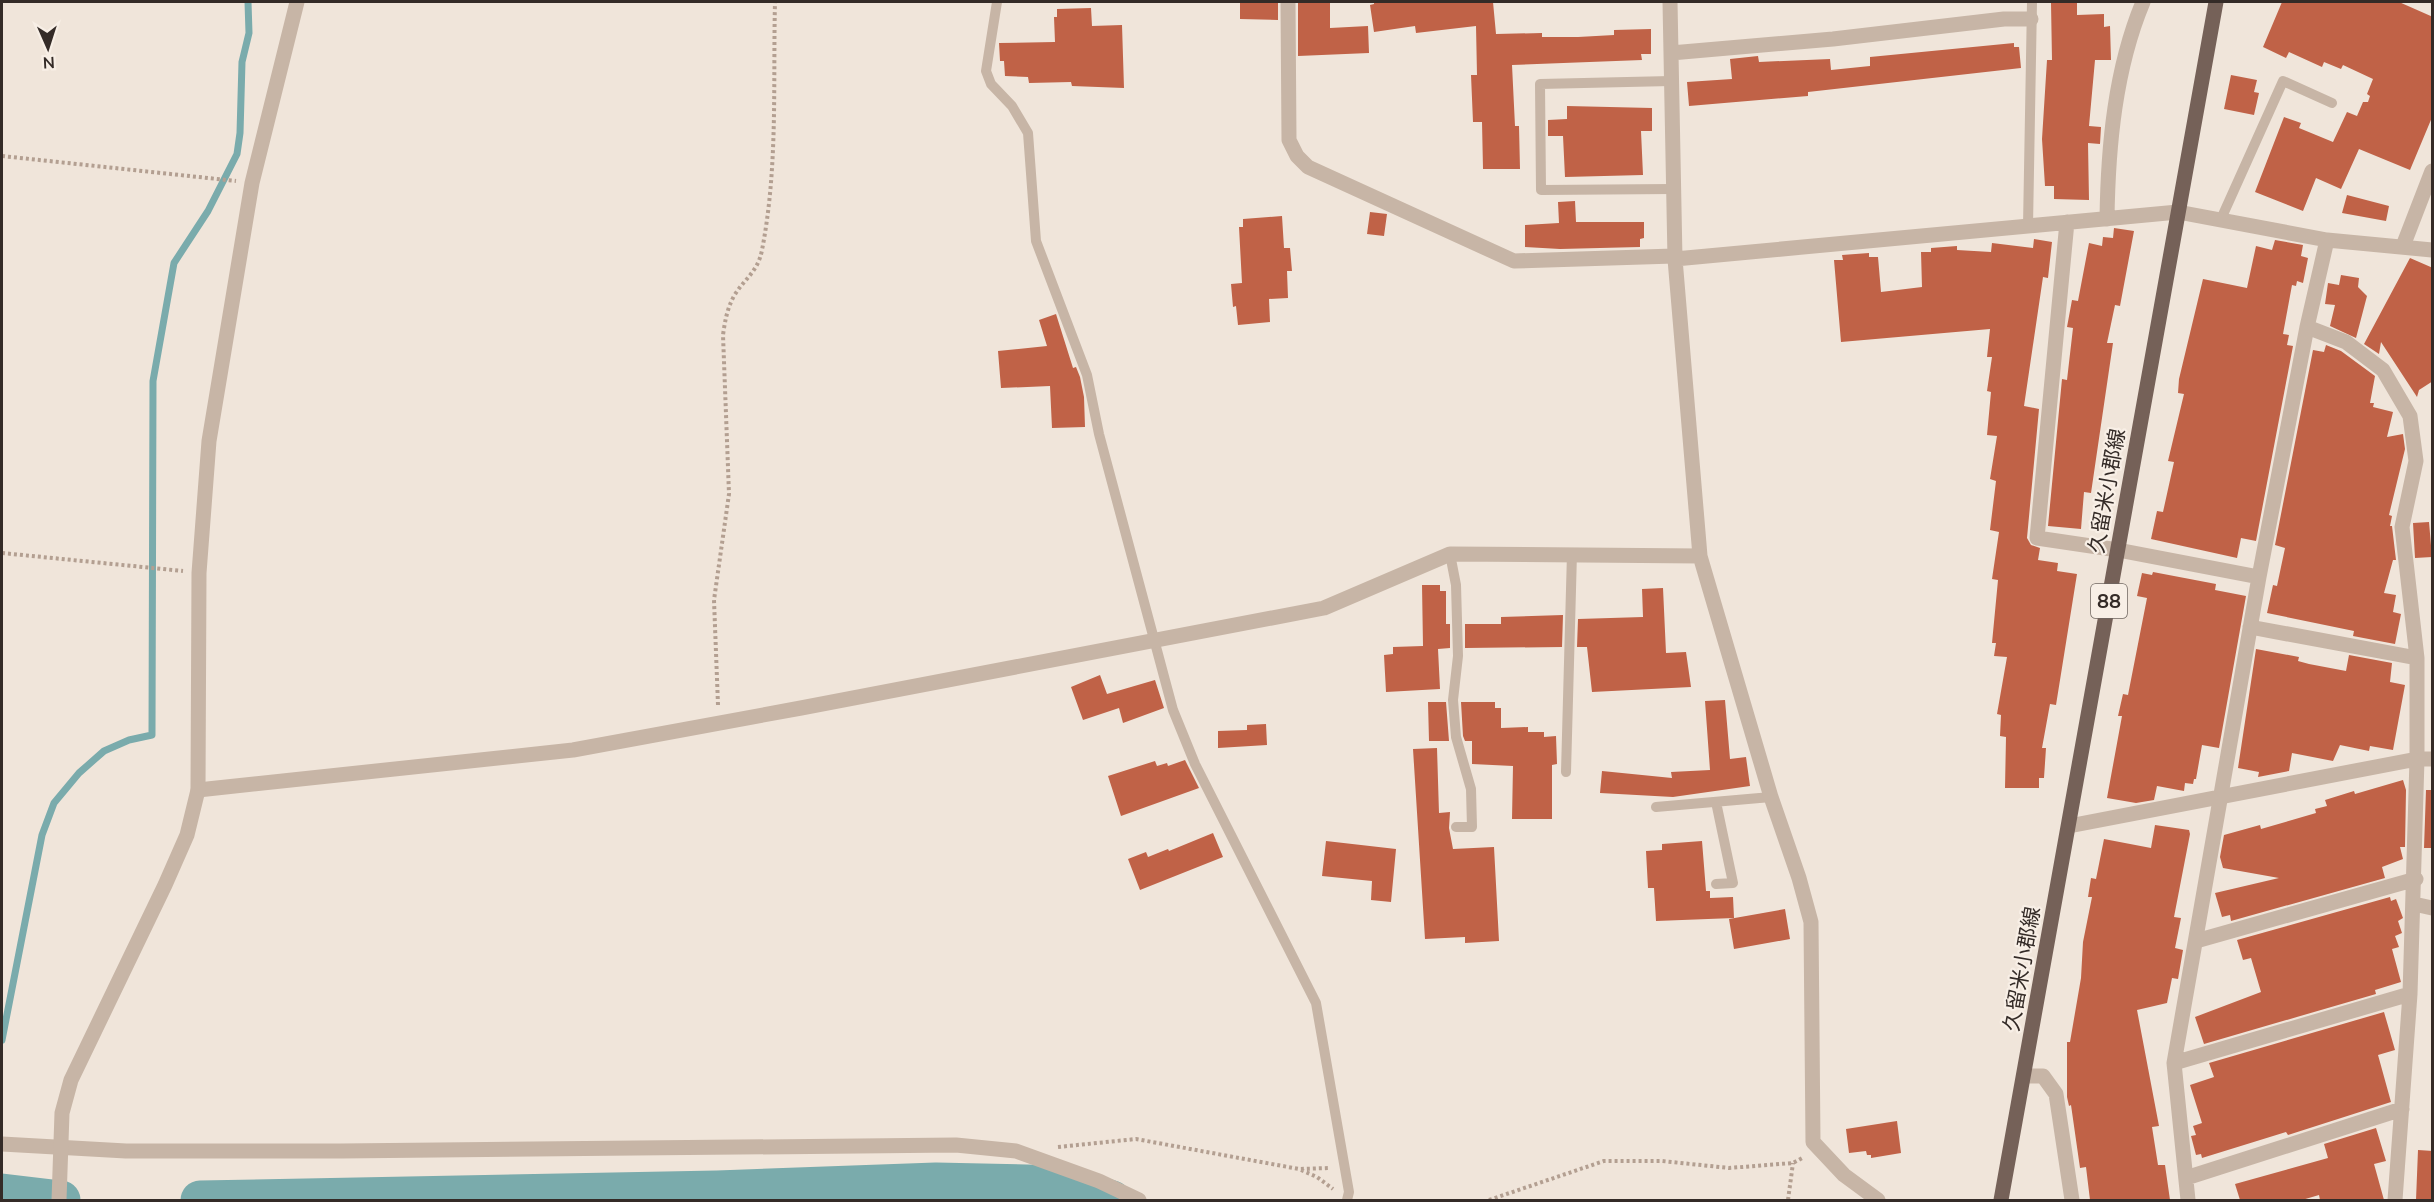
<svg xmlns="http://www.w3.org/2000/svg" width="2434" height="1202" font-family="'Nunito Sans','Noto Sans JP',sans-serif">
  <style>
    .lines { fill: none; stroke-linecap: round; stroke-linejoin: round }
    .stream { stroke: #7aabac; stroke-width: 7 }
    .river { stroke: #7aabac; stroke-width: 39 }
    .building { fill: #c06247 }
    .path { stroke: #b39f91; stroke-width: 4; stroke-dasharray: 3 3; stroke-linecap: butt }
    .service { stroke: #c7b5a6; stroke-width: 10 }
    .minor { stroke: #c7b5a6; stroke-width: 15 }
    .tertiary { stroke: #c7b5a6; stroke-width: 15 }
    .primary { stroke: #756158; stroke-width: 15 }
    .labels { text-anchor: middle; stroke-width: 4.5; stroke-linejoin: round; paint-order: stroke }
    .shield { fill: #f8efe6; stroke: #6f6660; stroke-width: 1.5 }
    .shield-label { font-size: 20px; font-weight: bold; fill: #342b27 }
    .street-label { font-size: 21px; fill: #342b27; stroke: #f8efe6 }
  </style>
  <rect width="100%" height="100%" fill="#f0e5da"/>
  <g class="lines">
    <path class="stream" d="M2 1040 42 835 54 803 79 773 104 751 129 740 152 735 153 381 174 263 208 211 237 154 240 133 242 62 249 33 248 2"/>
    <path class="river" d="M2 1193 61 1200
      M200 1200 717 1190 936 1182 1067 1185 1112 1200"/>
  </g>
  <path class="building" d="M1240 2H1278V20L1240 19Z
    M1298 2H1330V28L1368 26 1369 53 1298 56Z
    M1374 2H1493L1496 34 1542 33V37H1578L1614 35V30L1651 29V54H1641L1642 60 1512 65 1515 126H1519L1520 169H1483L1482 122H1473L1471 75H1477L1476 26 1416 33 1415 26 1374 32 1370 5 1374 4Z
    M2282 2H2399L2433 17V115L2410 170 2359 149 2341 189 2316 178 2303 211 2255 192 2284 117 2301 123 2299 128 2333 142 2347 112 2357 116 2363 102H2368L2370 96 2367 94 2373 79 2343 65 2341 69 2324 62 2322 67 2289 52 2286 58 2263 47Z
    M2051 3H2077V15L2104 14V27L2110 26 2111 60H2095L2089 126 2101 127 2100 144 2088 143 2089 200 2054 199V186H2045L2042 139 2047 60H2052Z
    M1091 8 1092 26 1122 25 1124 88 1072 86 1071 82 1029 83 1028 77 1005 76 1004 61H1000L999 43 1055 42 1054 17H1057V9Z
    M2014 43V47H2019L2021 68 1808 92V96L1689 106 1687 82 1732 79 1730 59 1758 56 1759 62 1830 59 1831 70 1870 66V57Z
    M2231 75 2257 80 2254 92 2259 93 2254 115 2224 109Z
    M1567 106 1652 108V131H1641L1643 175 1565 177 1563 136H1548V120L1567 119Z
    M2347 195 2389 206 2386 221 2342 213Z
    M1575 201 1576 222H1644V238L1640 239V247L1560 249 1525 247V225L1559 223 1558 202Z
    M1370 212 1387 214 1384 236 1367 234Z
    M1282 216 1284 248H1290L1292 271H1287L1288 298 1269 299 1270 322 1238 325 1236 306 1233 307 1231 284 1242 283 1239 227H1243V219Z
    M2114 228 2134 231 2120 306 2115 305 2107 343H2113L2091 493 2084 492 2081 529 2048 526 2062 379 2067 380 2073 328 2067 327 2072 300 2078 301 2089 243 2102 246 2103 237 2113 238Z
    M2034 239 2052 242 2048 278 2043 277 2024 406 2039 409 2027 538 2031 545 2040 548 2038 560 2058 563 2057 571 2077 574 2056 705 2050 704 2042 748H2046L2044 778H2039V788H2005L2006 737 2000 736 2001 715 1997 714 2007 657 1994 656 1996 643H1992L1998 580 1992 579 1999 532 1990 530 1996 481 1990 479 1997 436 1987 435 1991 392 1987 391 1992 357H1987L1990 329 1841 342 1834 260H1843L1842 255 1869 253V257H1878L1881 292 1922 287 1921 252H1931V248L1957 246V250L1991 252 1992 243 2033 248Z
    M2275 240 2303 245 2301 256 2308 258 2303 283 2297 281 2296 286 2292 285 2283 334 2289 335 2287 345 2293 346 2256 541 2241 538 2237 558 2151 539 2157 511 2163 512 2174 462 2168 461 2184 394 2178 393 2179 379 2203 279 2247 288 2256 246 2272 250Z
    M2410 258 2433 268V381L2419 390 2417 397 2381 342 2379 354 2364 344Z
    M2341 275 2359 278 2358 287 2367 296 2356 338 2330 326 2335 305 2325 304 2328 283 2339 285Z
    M1056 314 1073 368 1076 367 1080 377 1084 397 1085 427 1052 428 1050 386 1001 388 998 351 1047 346 1039 320Z
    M2326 345 2341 351 2375 376 2370 403H2374L2373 407 2393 412 2387 437 2403 434 2405 449 2389 515 2392 516 2390 526H2392L2396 560H2393L2384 593 2396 595 2393 612 2401 614 2395 644 2353 636 2354 631 2267 613 2273 585 2277 586 2285 548 2275 545 2313 350 2324 352Z
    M2429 522 2432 557 2415 558 2413 523Z
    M2153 572 2216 584 2215 590 2246 596 2219 748 2202 745 2196 779H2194L2193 784 2185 783 2184 791 2157 786 2154 800 2136 803 2107 798 2122 716H2118L2123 694 2128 695 2147 598 2137 596 2142 573 2152 575Z
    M1422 585H1440V591H1446V624H1450V648L1438 649 1440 689 1386 692 1384 655 1393 654V647L1423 646Z
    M1663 588 1666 653 1686 652 1691 687 1592 692 1587 647H1577L1578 619 1643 617 1642 589Z
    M1563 615 1562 647 1465 648V624H1501V617Z
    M2256 649 2299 657 2298 661 2309 664 2346 671 2349 655 2392 663 2390 682 2405 685 2393 750 2370 746 2369 751 2340 745 2333 761 2292 753 2289 771 2258 777 2259 772 2238 768Z
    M1100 675 1107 694 1155 680 1164 708 1123 723 1119 708 1083 720 1071 687Z
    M1725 700 1730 759 1746 757 1750 786 1673 797 1600 793 1602 771 1672 778 1671 772 1710 770 1705 701Z
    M1428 702H1446L1449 741H1429Z
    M1461 702H1495V708H1501V728L1528 727V732H1544V737L1556 736 1557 764 1552 765V819H1512L1513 766 1472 764V741H1465L1463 736Z
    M1266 724 1267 745 1218 748V731L1247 730V725Z
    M1437 748 1439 813 1450 812 1449 828 1453 849 1494 847 1499 941 1465 943V937L1425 939 1413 749Z
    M1185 760 1199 788 1121 816 1108 776 1155 761 1157 766 1167 763 1168 766Z
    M2403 780 2406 790 2405 847H2400L2403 859 2382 867 2385 878 2231 921 2230 915 2222 917 2215 893 2279 878 2223 868 2220 857 2224 835 2260 825 2261 829 2316 813 2315 809 2327 806 2325 800 2354 791 2355 794Z
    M2426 790H2433V848H2424Z
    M2155 825 2189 830 2190 834 2174 917 2181 918 2175 948 2183 950 2178 979 2172 978 2167 1003 2137 1010 2159 1126 2152 1127 2158 1165H2165L2170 1200H2090L2086 1167 2080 1168 2071 1105 2069 1106 2067 1097V1042H2070L2081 978 2083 942 2092 897H2088L2091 878 2096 879 2104 839 2151 848Z
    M1213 833 1223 857 1140 890 1128 859 1146 852 1148 857 1168 849 1169 851Z
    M1326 841 1396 849 1391 902 1371 900 1372 881 1322 876Z
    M1702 841 1706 891H1710V898L1733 897 1734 918 1656 921 1654 888H1648L1646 851 1662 850V844Z
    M2390 897 2391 901 2396 899 2403 918 2398 921 2402 933 2395 936 2399 947 2392 949 2401 982 2375 990 2376 994 2204 1044 2195 1017 2261 992 2251 958 2243 960 2237 940Z
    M1785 909 1790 939 1734 949 1729 919Z
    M2384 1012 2395 1050 2378 1055 2391 1102 2288 1135 2286 1132 2202 1158 2201 1154 2196 1155 2191 1136 2196 1135 2193 1126 2202 1123 2190 1085 2214 1077 2209 1063Z
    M1897 1121 1901 1153 1871 1158V1155H1867L1866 1151 1849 1153 1846 1129Z
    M2376 1128 2386 1161 2374 1164 2384 1200H2320L2319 1195 2302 1200H2240L2235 1184 2328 1158 2324 1144Z
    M2418 1150 2433 1151V1200H2416Z"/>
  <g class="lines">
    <path class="path" d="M2 156 236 181
      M2 553 183 571
      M718 705 714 600 729 494 723 335C725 321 727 309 734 296 744 279 758 272 762 250 778 168 773 84 775 2
      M1058 1147 1136 1139 1299 1169 1330 1168
      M1301 1170 1317 1177 1333 1189
      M1489 1200 1604 1161H1662L1729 1168 1793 1163 1804 1157
      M1788 1200 1793 1163"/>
    <path class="service" d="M997 2 986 71 991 84 1012 106 1028 133 1036 241 1087 375 1099 434 1173 710 1195 764 1316 1003 1349 1192 1347 1200
      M1671 81 1540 84 1541 190 1672 189
      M2221 219 2283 81 2332 103
      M2028 226 2032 2
      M1450 554 1456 585 1458 656 1453 700 1456 737 1471 789 1472 827H1456
      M1566 772 1572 553
      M1656 807 1771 797
      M1716 884 1733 883 1716 802"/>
    <path class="minor" d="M1288 2 1289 140 1297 156 1308 167 1514 261 1674 256
      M1670 2 1675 259 1700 556 1771 797 1799 878 1811 922 1813 1142 1844 1175 1878 1200
      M1671 53 1833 39 2004 19H2031
      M2107 219C2108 146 2115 69 2143 2
      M2067 222 2037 538 2118 550 2259 577
      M2403 246 2432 171
      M1675 259 2178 212 2327 240 2432 250
      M2307 327 2346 342 2383 370 2410 416 2416 461 2402 527 2417 658V759L2410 994 2395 1200
      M2250 627 2417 658
      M198 790 573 750 801 708 1324 608 1450 554 1700 556
      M2069 826 2417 759H2432
      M2414 904 2432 908
      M2196 941 2416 879
      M2174 1063 2410 994
      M2024 1076H2043L2056 1094 2072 1200
      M2 1144 126 1151H341L956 1145 1016 1151 1099 1181 1139 1200
      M2186 1178 2402 1109
      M2188 1200 2174 1063 2259 577 2307 327 2327 240"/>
    <path class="tertiary" d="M59 1200 62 1113 71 1080 165 885 187 835 198 790 199 573 209 441 252 183 297 2"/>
    <path class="primary" d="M2001 1200 2216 2"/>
  </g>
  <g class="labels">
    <rect class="shield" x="2091" y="584" width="36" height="34" rx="4.5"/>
    <g class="shield-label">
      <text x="2109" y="608">88</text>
    </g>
    <g class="street-label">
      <text transform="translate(2107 491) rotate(-80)" y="7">久留米小郡線</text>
      <text transform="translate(2022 969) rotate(-80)" y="7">久留米小郡線</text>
    </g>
  </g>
  <rect width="2434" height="1202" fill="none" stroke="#342b27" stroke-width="6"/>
  <g transform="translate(48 48) rotate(177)" stroke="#f8efe6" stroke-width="4.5" paint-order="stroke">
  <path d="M0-4.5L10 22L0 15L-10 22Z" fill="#342b27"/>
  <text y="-9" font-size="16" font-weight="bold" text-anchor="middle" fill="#342b27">N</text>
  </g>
</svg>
